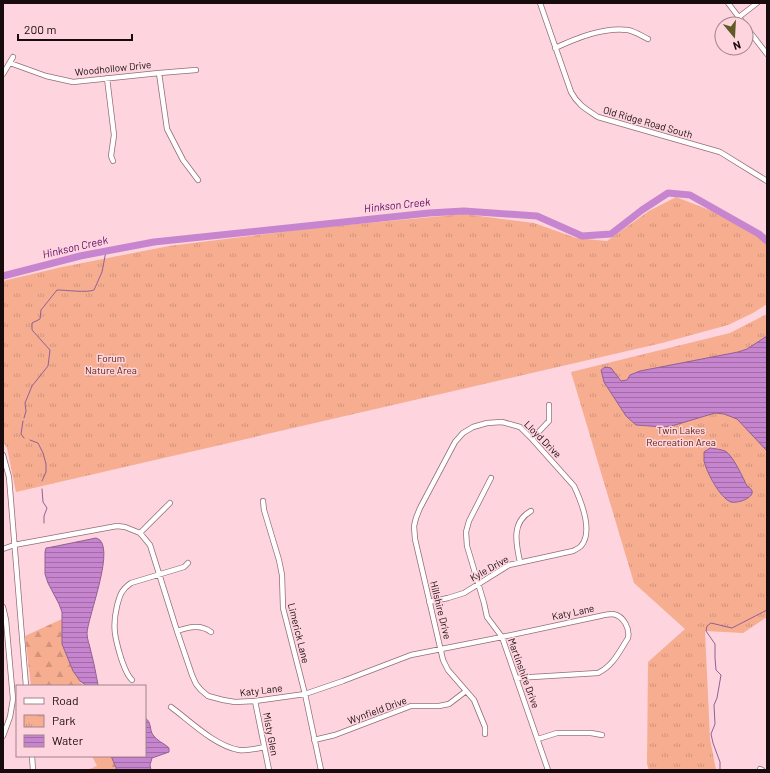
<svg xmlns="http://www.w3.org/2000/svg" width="770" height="773" font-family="Barlow,sans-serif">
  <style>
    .forest { fill: url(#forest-firs) }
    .park { fill: url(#park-tufts) }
    .water { fill: url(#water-rules); stroke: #926095 }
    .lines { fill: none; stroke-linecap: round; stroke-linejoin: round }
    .stream { stroke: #926095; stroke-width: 1 }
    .river { stroke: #c785cf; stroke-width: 7 }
    .minor-casing { stroke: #936e76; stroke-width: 6 }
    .minor { stroke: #fff; stroke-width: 4.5 }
    .labels { text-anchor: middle; stroke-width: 3; stroke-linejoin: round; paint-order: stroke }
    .street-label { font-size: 10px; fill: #180b0e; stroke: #fed4de }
    .park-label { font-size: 10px; fill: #5d2205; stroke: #fed4de }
    .water-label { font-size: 11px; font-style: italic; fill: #5f0969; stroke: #fed4de }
  </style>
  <defs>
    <pattern id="forest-firs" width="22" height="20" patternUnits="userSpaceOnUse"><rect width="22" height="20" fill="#f6ad90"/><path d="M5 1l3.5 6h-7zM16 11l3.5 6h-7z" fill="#d2947b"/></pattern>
    <pattern id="park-tufts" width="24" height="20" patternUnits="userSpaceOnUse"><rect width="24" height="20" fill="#f6ad90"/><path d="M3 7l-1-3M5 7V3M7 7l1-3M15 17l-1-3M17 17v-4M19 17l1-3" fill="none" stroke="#d2947b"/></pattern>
    <pattern id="water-rules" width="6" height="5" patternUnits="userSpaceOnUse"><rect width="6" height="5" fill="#c785cf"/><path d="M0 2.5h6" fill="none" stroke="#a16ba6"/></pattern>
  </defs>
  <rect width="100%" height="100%" fill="#fed4de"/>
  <path class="forest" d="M62 619V644L73 671 83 686H31L25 636Z
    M92 756H111L117 770H87L97 766Z"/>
  <path class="park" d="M676 197 717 213 763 238 767 242V304L753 313 728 325 662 343 16 492 7 448 3 442V281L62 267 169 246 314 228 464 214 534 223 576 238 607 241 649 211Z
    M767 314V617L743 633 705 631 710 739 716 770H649L647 764 648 662 685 629 634 583 571 372 730 333Z"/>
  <path class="water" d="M767 336V451L737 419 724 414 715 413 675 425 664 427 636 425 626 416 604 382 601 370 605 367 611 368 621 381 627 380 630 375 640 371 738 352 747 349Z
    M710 448C712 448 723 450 725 451 733 455 743 478 747 486 762 494 741 504 731 502 720 498 707 473 704 461 704 458 704 455 704 452Z
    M96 538C118 543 87 618 87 634 87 639 90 646 91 652 94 663 96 674 98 685V686H87L80 681 73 671 62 644V612L59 604 48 583 45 574V552L46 548 52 547Z
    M145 718C152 722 149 729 153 735 157 741 164 743 169 748V752L152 758 150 765 151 770H117L111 756H145Z"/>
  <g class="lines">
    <path class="stream" d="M24 418 26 411 25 403 32 386 48 366 50 350 32 330V323L40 319 41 310 57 290C66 290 87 293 94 290L102 272 106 251
      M23 421 21 434 24 438
      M30 440 38 443 43 453 46 464V472L42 481
      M42 489 43 502 47 508 44 516V523
      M720 770V762L713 743 711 734 715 724 714 705 717 698 721 675 716 670 715 658V644L706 631 707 626 711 623 732 628 767 610"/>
    <path class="river" d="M3 276 80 256 154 242 429 213 464 211 537 216 582 236 611 234 642 210 668 193 690 195 759 234 767 241"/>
    <g class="minor-casing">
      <path id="minor" d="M540 3 571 92C578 105 586 109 598 117L720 152 767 181
        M728 3 744 24
        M739 17 757 3
        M746 27 767 54
        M555 48C577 38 603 27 628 30 634 31 642 36 648 39
        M10 63 46 76 73 82 159 73 196 70
        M159 73 167 129 183 160 198 180
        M3 74 13 57
        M107 78 114 135 111 156 113 161
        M532 439 549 421V405
        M3 455 9 477 26 686
        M491 478 469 521 466 532 467 546 484 603 487 617 502 637 548 770
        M263 501 264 510 279 560 282 575 283 608 305 694 321 770
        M140 533 170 503
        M3 549 14 545 117 526 125 527 140 533 150 545 177 631 192 675 196 684 201 690 208 696 223 700 235 702 255 701 305 694 343 681 411 655 502 637 600 616C604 615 609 614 613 614 624 616 630 629 628 638 619 652 613 666 598 673L516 678
        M520 562C516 544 511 522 531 511
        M429 602 448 598 464 593 509 565 573 551C575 550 579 548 581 546 594 531 581 501 574 486L532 439 520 427 502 422 487 423 473 427 463 433 455 442 420 508 416 518 414 526 415 539 443 660 448 670 474 700 485 727V734
        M3 607 6 620 13 699 10 717 3 736
        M177 631C189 627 201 624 211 632
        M132 680C126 674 124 666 121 658 115 638 112 627 117 606 120 595 121 590 131 583L184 567 188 563
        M255 701 269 770
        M171 707C190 721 215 746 239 750 248 751 256 749 264 747
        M538 739 557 733H591L602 735
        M314 740 335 735 411 706H439L449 704 466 691
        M32 756 33 770
        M760 769 762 770"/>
    </g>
    <use href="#minor" class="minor"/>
  </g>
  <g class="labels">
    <g class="street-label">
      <text transform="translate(113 68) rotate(-6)" y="4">Woodhollow Drive</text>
      <text transform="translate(648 122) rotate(16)" y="4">Old Ridge Road South</text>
      <text transform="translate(543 439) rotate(45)" y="4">Lloyd Drive</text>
      <text transform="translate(489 568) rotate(-29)" y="4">Kyle Drive</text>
      <text transform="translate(441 610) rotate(76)" y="4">Hillshire Drive</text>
      <text transform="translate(573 612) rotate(-12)" y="4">Katy Lane</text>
      <text transform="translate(299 633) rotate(76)" y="4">Limerick Lane</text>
      <text transform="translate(524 673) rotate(70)" y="4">Martinshire Drive</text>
      <text transform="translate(261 690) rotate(-7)" y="4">Katy Lane</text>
      <text transform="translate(377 710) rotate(-20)" y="4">Wynfield Drive</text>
      <text transform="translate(271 734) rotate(79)" y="4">Misty Glen</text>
    </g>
    <g class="park-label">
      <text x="111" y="362">Forum<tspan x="111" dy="12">Nature Area</tspan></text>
      <text x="681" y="434">Twin Lakes<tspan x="681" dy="12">Recreation Area</tspan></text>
    </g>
    <g class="water-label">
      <text transform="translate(397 205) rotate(-6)" y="4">Hinkson Creek</text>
      <text transform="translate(75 247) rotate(-13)" y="4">Hinkson Creek</text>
    </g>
  </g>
  <rect width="770" height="773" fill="none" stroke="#180b0e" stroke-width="8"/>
  <rect x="16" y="685" width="130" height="72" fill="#fed4de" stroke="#a2848b"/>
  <rect x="24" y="698" width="20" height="6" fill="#ffffff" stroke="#a2848b"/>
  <text x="52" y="705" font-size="12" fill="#180b0e">Road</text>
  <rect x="24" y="715" width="20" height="12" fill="url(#park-tufts)" stroke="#a2848b"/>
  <text x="52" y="725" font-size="12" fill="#180b0e">Park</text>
  <rect x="24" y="735" width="20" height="12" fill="url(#water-rules)" stroke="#a2848b"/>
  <text x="52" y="745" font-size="12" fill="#180b0e">Water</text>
  <g transform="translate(734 36) rotate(162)"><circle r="19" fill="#fed4de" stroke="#a2848b"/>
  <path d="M0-3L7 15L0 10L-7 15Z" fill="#605a27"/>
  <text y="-6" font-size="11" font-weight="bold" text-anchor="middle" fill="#180b0e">N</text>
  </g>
  <path d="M18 34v6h114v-6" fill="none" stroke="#180b0e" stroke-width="2"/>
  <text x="24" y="34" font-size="12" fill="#180b0e" stroke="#fed4de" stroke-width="3" paint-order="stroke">200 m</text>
</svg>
